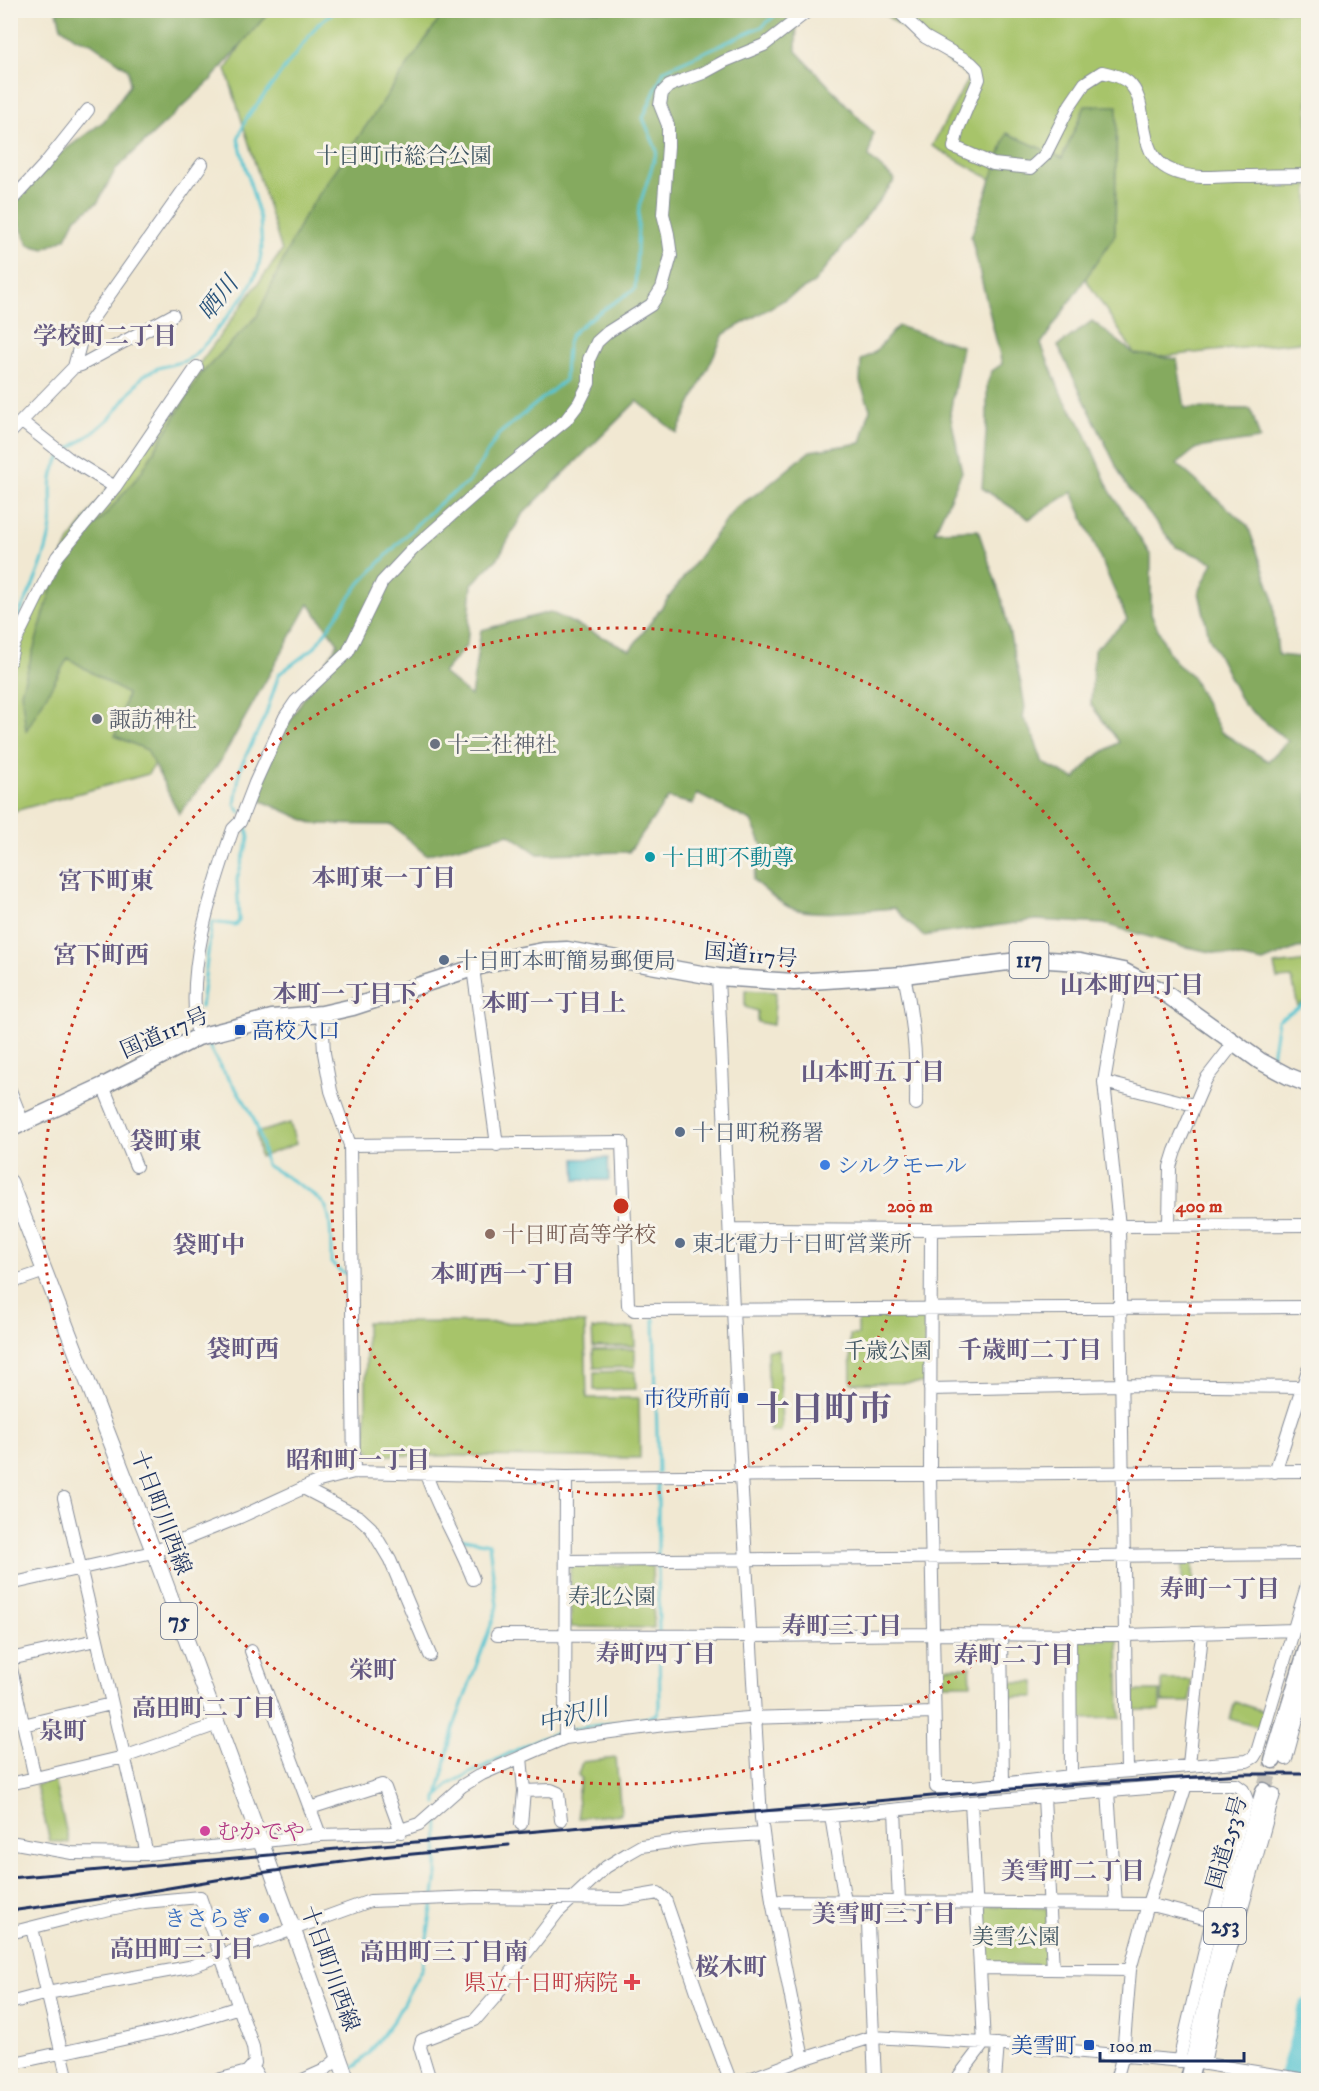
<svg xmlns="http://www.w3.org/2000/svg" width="1319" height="2091" font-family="'IM FELL DW Pica','Noto Serif JP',serif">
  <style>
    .green { fill: #a7c46b; stroke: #617a64; stroke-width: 1.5 }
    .forest { fill: #85aa5f; stroke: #506c5e; stroke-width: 1.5 }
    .water { fill: #59c5d1; stroke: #3a7a98; stroke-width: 1.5 }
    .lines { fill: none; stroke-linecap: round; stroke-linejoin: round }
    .stream { stroke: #59c5d1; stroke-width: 3 }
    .river { stroke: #59c5d1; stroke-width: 18 }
    .highway-tunnel { stroke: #c6c3bb; stroke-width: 16; stroke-dasharray: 16 8; stroke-linecap: butt }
    .minor-casing { stroke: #868c98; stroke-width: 14 }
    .major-casing { stroke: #868c98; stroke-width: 17 }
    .highway-casing { stroke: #868c98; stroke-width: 19 }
    .minor { stroke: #fff; stroke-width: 12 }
    .major { stroke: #fff; stroke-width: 15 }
    .highway { stroke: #fff; stroke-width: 16 }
    .rail { stroke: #1b2f5e; stroke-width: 3 }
    .ring { fill: none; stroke: #c8321e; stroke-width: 3; stroke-dasharray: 3 6 }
    .worship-dot { fill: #6b7280; stroke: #f7f3e8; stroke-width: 2 }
    .culture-dot { fill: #0f9aa8; stroke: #f7f3e8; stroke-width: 2 }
    .service-dot { fill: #5c6f8a; stroke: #f7f3e8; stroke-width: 2 }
    .transit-dot { fill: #1a4fb4; stroke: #f7f3e8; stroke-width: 2 }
    .shop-dot { fill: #3f7fe0; stroke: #f7f3e8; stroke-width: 2 }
    .education-dot { fill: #8d6e63; stroke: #f7f3e8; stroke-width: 2 }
    .hotel-dot { fill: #d1479c; stroke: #f7f3e8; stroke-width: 2 }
    .health-dot { fill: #e0444e; stroke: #f7f3e8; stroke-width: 2 }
    .labels { text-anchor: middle; stroke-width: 6; stroke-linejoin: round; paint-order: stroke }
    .shield { fill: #f7f3e8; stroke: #5d6a87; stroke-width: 1.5 }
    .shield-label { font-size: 21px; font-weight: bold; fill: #1b2f5e }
    .park-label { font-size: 22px; fill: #3e5461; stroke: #f7f3e8 }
    .worship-label { font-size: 22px; fill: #5b616d; stroke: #f7f3e8; text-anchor: start }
    .culture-label { font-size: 22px; fill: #0d838f; stroke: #f7f3e8; text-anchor: start }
    .street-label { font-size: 22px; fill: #1b2f5e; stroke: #f7f3e8 }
    .service-label { font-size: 22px; fill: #4e5e75; stroke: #f7f3e8; text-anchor: start }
    .transit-label { font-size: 22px; fill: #164399; stroke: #f7f3e8; text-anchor: end }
    .shop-label { font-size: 22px; fill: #366cbe; stroke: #f7f3e8; text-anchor: start }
    .education-label { font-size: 22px; fill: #785e54; stroke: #f7f3e8; text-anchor: start }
    .hotel-label { font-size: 22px; fill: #b23c85; stroke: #f7f3e8; text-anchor: start }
    .health-label { font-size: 22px; fill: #be3a42; stroke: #f7f3e8; text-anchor: end }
    .water-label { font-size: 24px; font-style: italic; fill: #2a547b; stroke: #f7f3e8 }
    .neighbourhood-label { font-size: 24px; font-weight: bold; fill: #655a82; stroke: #f7f3e8 }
    .town-label { font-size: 34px; font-weight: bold; fill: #655a82; stroke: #f7f3e8 }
    .centre { fill: #c8321e; stroke: #f7f3e8; stroke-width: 3 }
    .ring-label { font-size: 18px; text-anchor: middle; font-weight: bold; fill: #c8321e; stroke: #f7f3e8; stroke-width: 6; stroke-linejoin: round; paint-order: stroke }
  </style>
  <rect width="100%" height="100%" fill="#f7f3e8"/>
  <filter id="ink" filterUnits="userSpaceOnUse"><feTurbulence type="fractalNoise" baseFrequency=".0167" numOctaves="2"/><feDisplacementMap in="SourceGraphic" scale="12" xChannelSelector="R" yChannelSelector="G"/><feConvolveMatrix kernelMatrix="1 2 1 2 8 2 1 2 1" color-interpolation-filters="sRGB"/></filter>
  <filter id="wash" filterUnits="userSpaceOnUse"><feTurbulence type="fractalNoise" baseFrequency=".008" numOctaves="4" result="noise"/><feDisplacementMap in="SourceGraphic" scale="24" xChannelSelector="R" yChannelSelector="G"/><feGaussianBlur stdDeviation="1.35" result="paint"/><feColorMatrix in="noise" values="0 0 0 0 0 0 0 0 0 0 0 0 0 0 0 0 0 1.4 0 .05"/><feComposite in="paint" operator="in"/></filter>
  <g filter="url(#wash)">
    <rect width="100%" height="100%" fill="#f1e8d2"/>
    <path class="green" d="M262 11H808L243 625 148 774 11 812 10 661 70 540 282 251 226 69Z
      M880 11H1308V341L1138 359 1037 205 932 146 969 77Z
      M1308 961V1004L1304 1002 1298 1007 1292 978 1277 979 1274 965Z
      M745 990 776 992 773 1025 757 1022V1011L745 1007Z
      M290 1123 296 1144 260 1157 256 1133Z
      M925 1316V1383H851L850 1335H858V1317Z
      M366 1322 585 1323 587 1398H639L640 1458 372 1455 366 1445Z
      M634 1328 635 1346 593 1347 592 1329Z
      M635 1349V1367L594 1368 593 1350Z
      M767 1350H779L782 1427 780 1432H770Z
      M635 1371 636 1389 594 1390V1372Z
      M1182 1562H1193L1194 1592 1182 1593Z
      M652 1565 654 1628 571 1627 570 1566Z
      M1118 1639 1120 1718 1075 1719V1640Z
      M941 1667H970L971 1684H942Z
      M1162 1680H1191L1190 1702H1162Z
      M1008 1682H1035V1697H1008Z
      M1134 1691H1160V1710H1134Z
      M1235 1702 1266 1712 1261 1728 1230 1719Z
      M616 1758 621 1814 579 1818 577 1795 581 1778 578 1775 582 1762Z
      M54 1780 69 1843 50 1841 36 1785Z
      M988 1906 1047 1908 1049 1965H991L985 1961 983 1910Z"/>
    <path class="forest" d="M57 11H270L210 81 116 169 98 202 76 218 66 238 44 249 29 245 15 216 17 201 58 155 104 121 130 85 128 69 91 43 76 38 61 27Z
      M445 11H797L796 51 873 133 869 157 895 180 814 283 724 334 677 433 637 401 522 515 498 558 472 584 467 645 443 673 471 696 481 630 550 612 630 650 735 508 764 489 810 451 861 443 870 409 860 382 861 360 875 352 898 326 962 346 950 413 962 472 935 531 978 530 1002 600 1021 684 1025 707 1023 718 1031 730 1043 763 1075 779 1092 759 1119 742 1091 705 1094 650 1127 620 1072 492 1029 519 982 488 987 420V384L992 371 1002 364 971 237 1007 133 1062 158 1085 106H1117L1115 235 1041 344 1062 396 1083 428 1110 491 1151 556V614L1169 653 1177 664 1191 675 1221 732 1268 761 1288 741 1243 704 1209 637 1199 592 1213 562 1176 547 1125 484 1058 346 1092 321 1135 354 1177 359 1185 408 1251 409 1260 439 1197 448 1177 464 1248 526 1273 597 1278 655 1298 657 1308 655V947L1297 948 1263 962 1181 946 1104 924 1036 920 923 936 894 908C867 910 816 917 791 908 777 902 765 890 753 880L763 847 751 821 697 794 693 804 668 798 629 852 538 854 509 834 426 855 392 825 314 824 253 797 284 730 338 643 309 604 220 762 179 814 147 750 115 736 127 694 68 658 26 731 21 692 60 559 106 514 140 474 201 374 257 316 304 216Z"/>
    <path class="water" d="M608 1158 609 1180H576L575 1159Z"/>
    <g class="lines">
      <path class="stream" d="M65 452 95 431 111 417 143 376 158 368 185 361 193 356 208 341 247 292 258 270 262 249 260 219 238 139 246 119 319 23 336 10
        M10 632C27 598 46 563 51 526 54 503 45 477 61 457
        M240 812 235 805 240 768 266 714 279 674 314 648 360 583 421 520 446 498 468 483 499 434 565 380C566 366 565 349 570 337 576 325 622 298 635 289L639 207 657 151 643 118 664 70 763 26 781 10
        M201 1007 212 922 235 925 239 921 237 879 249 838 245 820
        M207 1040C216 1067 237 1086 250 1111 259 1128 262 1146 266 1165 281 1174 316 1193 325 1206 332 1215 331 1251 331 1263L342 1272 348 1274
        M1272 1057 1278 1020 1304 1004H1308
        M654 1319 658 1473
        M658 1480V1557
        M658 1564 659 1632
        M567 1730 647 1718 657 1714 660 1706 659 1639
        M438 1796 453 1729 495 1614 497 1605 489 1544 460 1538
        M437 1803V1798L449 1784 536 1740 561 1732
        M434 1895 437 1875 438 1812
        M349 2070 356 2066 369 2053 395 2018 422 1968 433 1902
        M330 2080 340 2075"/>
      <path class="river" d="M1287 2080 1308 2007"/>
    </g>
  </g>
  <g filter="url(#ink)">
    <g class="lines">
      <path class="highway-tunnel" d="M1264 1791 1273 1760"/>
      <g class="minor-casing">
        <path id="minor" d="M897 10 925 37 971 63 977 69 979 79 958 129 954 147 993 164 1031 168 1045 155 1070 105 1085 83 1102 72C1112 74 1120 76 1128 82 1153 104 1131 156 1175 172 1194 179 1215 177 1235 176 1259 176 1284 175 1308 175
          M10 202 44 165 88 110
          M74 367 81 365 173 315
          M22 422 68 458 115 487
          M10 433 74 367 82 337 90 322 202 164
          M10 661 13 646 57 557 115 487 197 367
          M473 968 497 1145
          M1123 971 1104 1082 1119 1226 1127 1771
          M904 975C914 1020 917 1058 916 1104
          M718 977 739 1441 761 1818 772 1901 803 2059
          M322 1014 324 1053 331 1091 350 1145 354 1472
          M198 1037C185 970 211 892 233 829L240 822 255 783 285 717 296 701 348 652 382 582 414 548 475 494 566 420 579 403 589 383V359L597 342 608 332 651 305 662 288 671 256 668 234 663 214 668 146V125L660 105 662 93 669 86 681 81 703 73 725 61 764 45 809 10
          M1104 1082 1194 1105
          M103 1086 136 1166
          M10 1090 23 1123
          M350 1145 622 1142 628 1305 634 1310 1308 1307
          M1169 1225 1170 1167 1175 1151 1206 1079 1234 1043
          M730 1229 931 1230 1119 1226 1308 1225
          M931 1230 930 1474 936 1787H973L1071 1776 1247 1761 1254 1757 1257 1752 1308 1582
          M10 1283 45 1271
          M930 1389 1122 1385 1303 1387
          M1275 1472 1308 1370
          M426 1474C438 1510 459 1543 473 1579
          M303 1488 359 1517 371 1528 390 1560 430 1655
          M64 1498 147 1854
          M566 1561 1308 1554
          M10 1584 153 1552 240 1517 319 1481 354 1472 566 1477 1308 1471
          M1001 1634 1003 1784
          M1070 1634 1071 1776
          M497 1635 751 1636 933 1634 1126 1635 1294 1630
          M251 1651 320 1835
          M10 1659 96 1640
          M10 1664 35 1778
          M23 1725 111 1704
          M565 1738 566 1477
          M521 1757 524 1791 551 1790 558 1793 561 1820
          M1286 1759 1308 1679
          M1189 1765 1202 1633
          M10 1784 124 1757 218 1724
          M1108 1792 1116 1904
          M1044 1797 1053 1969
          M310 1808 382 1785 385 1788 401 1832
          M895 1810 899 1902
          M831 1816 845 1902
          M761 1818 831 1816 971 1802 1186 1785H1236L1243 1790 1247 1800 1212 1920 1179 2061
          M521 1824 524 1791
          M10 1842 72 1853 147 1854 320 1835 392 1833 419 1824 462 1786 482 1774 565 1738 664 1725 748 1718 934 1713
          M772 1901 1148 1904 1212 1920
          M867 1902 875 2080
          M32 1928 68 2080
          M10 1933 81 1915 144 1902 200 1897 253 2047 255 2063 247 2072 218 2080
          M980 1968 1130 1970
          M10 2003 47 1993 189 1967 370 1901 477 1897 622 1899 658 1893 665 1899 703 2009 730 2080
          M10 2064 169 2029 239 2007
          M1204 2064 1218 1994 1274 1794
          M252 2066 260 2080
          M303 2080 323 2071 339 2058
          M430 2080 420 2047 422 2040 475 2020 496 1996 507 1978 557 1913 606 1867 627 1854 641 1846 700 1838 762 1834
          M747 2080 803 2059 872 2037 984 2043 1193 2062 1307 2080
          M956 2080 984 2043 971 1802
          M995 2080 998 2044
          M1116 2080 1123 2055 1130 1970 1148 1904 1186 1785"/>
      </g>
      <g class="major-casing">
        <path id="major" d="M10 1182 158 1563 293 1929 347 2080"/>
      </g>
      <g class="highway-casing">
        <path id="highway" d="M10 1129 103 1086 198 1037 272 1018 322 1014 353 1007 473 968 517 956 543 951 567 950 718 977 794 982 904 975 1033 959 1080 962 1123 971 1162 991 1260 1061 1288 1076 1308 1084
          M1273 1760 1308 1646
          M1189 2080 1226 1922 1264 1791"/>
      </g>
      <use href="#minor" class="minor"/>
      <use href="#major" class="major"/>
      <use href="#highway" class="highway"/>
      <path class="rail" d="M10 1878 1034 1787 1243 1774H1308
        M10 1911 127 1895 252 1874 381 1857 509 1845"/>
    </g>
  </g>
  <g class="ring">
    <circle cx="621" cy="1206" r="289"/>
    <circle cx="621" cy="1206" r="578"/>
  </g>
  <g class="worship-dot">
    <circle cx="97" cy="719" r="6"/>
    <circle cx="435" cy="744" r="6"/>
  </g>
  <circle class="culture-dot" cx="650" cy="857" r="6"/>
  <g class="service-dot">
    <circle cx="444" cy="960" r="6"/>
    <circle cx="680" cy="1132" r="6"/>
    <circle cx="680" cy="1243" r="6"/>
  </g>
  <g class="transit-dot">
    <rect x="234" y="1024" width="12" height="12" rx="3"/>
    <rect x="737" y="1392" width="12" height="12" rx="3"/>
    <rect x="1083" y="2039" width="12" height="12" rx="3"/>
  </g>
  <g class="shop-dot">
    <circle cx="825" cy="1165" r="6"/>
    <circle cx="264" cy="1918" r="6"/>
  </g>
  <circle class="education-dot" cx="490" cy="1234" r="6"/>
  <circle class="hotel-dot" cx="205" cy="1831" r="6"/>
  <path class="health-dot" d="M629 1973h6v6h6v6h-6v6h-6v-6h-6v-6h6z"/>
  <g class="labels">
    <g class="shield">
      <rect x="1009.5" y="942" width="39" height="36" rx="4.5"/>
      <rect x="161" y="1603" width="36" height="36" rx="4.5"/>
      <rect x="1204" y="1908" width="42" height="36" rx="4.5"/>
    </g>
    <g class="shield-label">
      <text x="1029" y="967">117</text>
      <text x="179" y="1628">75</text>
      <text x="1225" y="1933">253</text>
    </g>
    <g class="park-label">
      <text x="404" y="163">十日町市総合公園</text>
      <text x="888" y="1358">千歳公園</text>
      <text x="612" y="1604">寿北公園</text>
      <text x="1016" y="1944">美雪公園</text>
    </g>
    <g class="worship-label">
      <text x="109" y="727">諏訪神社</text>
      <text x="447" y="752">十二社神社</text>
    </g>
    <g class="culture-label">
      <text x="662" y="865">十日町不動尊</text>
    </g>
    <g class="street-label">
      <text transform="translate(751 954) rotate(5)" y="8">国道117号</text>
      <text transform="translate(164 1032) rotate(-24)" y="8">国道117号</text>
      <text transform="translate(162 1512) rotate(69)" y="8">十日町川西線</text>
      <text transform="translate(1226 1842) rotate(-74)" y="8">国道253号</text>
      <text transform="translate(331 1968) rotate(70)" y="8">十日町川西線</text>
    </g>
    <g class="service-label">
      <text x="456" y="968">十日町本町簡易郵便局</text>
      <text x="692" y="1140">十日町税務署</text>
      <text x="692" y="1251">東北電力十日町営業所</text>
    </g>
    <g class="transit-label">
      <text x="252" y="1038" text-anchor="start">高校入口</text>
      <text x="731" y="1406">市役所前</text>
      <text x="1077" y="2053">美雪町</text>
    </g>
    <g class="shop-label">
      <text x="837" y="1173">シルクモール</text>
      <text x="252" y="1926" text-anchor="end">きさらぎ</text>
    </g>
    <g class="education-label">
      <text x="502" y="1242">十日町高等学校</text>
    </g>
    <g class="hotel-label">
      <text x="217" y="1839">むかでや</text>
    </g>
    <g class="health-label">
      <text x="618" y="1990">県立十日町病院</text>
    </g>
    <g class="water-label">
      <text transform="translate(218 298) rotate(-52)" y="8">晒川</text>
      <text transform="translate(573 1715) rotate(-14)" y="8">中沢川</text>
    </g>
    <g class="neighbourhood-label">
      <text x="105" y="344">学校町二丁目</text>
      <text x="384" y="886">本町東一丁目</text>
      <text x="106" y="889">宮下町東</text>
      <text x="101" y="963">宮下町西</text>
      <text x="1132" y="993">山本町四丁目</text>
      <text x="345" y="1002">本町一丁目下</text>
      <text x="554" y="1011">本町一丁目上</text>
      <text x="873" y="1080">山本町五丁目</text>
      <text x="166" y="1149">袋町東</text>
      <text x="209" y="1253">袋町中</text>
      <text x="503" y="1282">本町西一丁目</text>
      <text x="243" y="1357">袋町西</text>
      <text x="1030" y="1358">千歳町二丁目</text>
      <text x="358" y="1468">昭和町一丁目</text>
      <text x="1220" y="1597">寿町一丁目</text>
      <text x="842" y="1634">寿町三丁目</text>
      <text x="656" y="1662">寿町四丁目</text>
      <text x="1014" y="1663">寿町二丁目</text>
      <text x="373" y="1678">栄町</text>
      <text x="204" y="1716">高田町二丁目</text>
      <text x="63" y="1739">泉町</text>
      <text x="1073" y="1879">美雪町二丁目</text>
      <text x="884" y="1922">美雪町三丁目</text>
      <text x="182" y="1957">高田町三丁目</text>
      <text x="444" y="1960">高田町三丁目南</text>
      <text x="731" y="1975">桜木町</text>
    </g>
    <g class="town-label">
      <text x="824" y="1420">十日町市</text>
    </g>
  </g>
  <circle cx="621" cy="1206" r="9" class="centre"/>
  <g class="ring-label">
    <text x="910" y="1212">200 m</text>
    <text x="1199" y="1212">400 m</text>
  </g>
  <rect width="1319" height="2091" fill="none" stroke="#f7f3e8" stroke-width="36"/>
  <path d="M1100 2052v9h144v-9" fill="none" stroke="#1b2f5e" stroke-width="3"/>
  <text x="1109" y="2052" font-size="18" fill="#1b2f5e" stroke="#f7f3e8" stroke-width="4.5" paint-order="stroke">100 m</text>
</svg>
